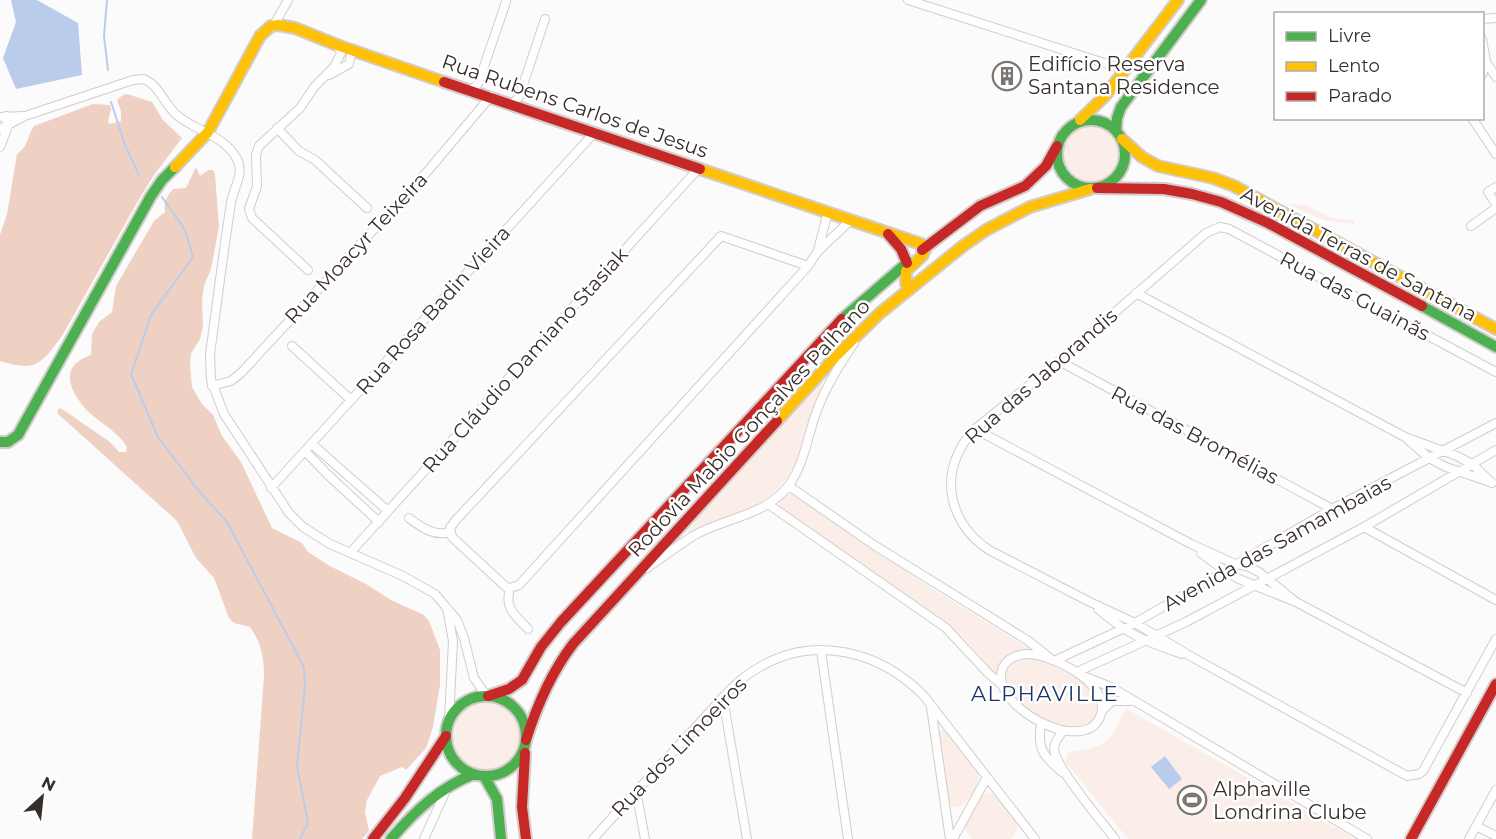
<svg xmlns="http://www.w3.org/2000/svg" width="1496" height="839" font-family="Montserrat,sans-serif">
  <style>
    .green { fill: #fbede7 }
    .forest { fill: #eed1c3 }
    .water { fill: #baccec }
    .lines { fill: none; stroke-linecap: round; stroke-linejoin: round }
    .stream { stroke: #baccec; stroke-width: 2 }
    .street-casing { stroke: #d2cdcb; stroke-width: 10 }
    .fast-casing { stroke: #d2cdcb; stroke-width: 14 }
    .slow-casing { stroke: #d2cdcb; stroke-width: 14 }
    .jam-casing { stroke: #d2cdcb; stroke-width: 14 }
    .street { stroke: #fefefe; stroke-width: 8 }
    .fast { stroke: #4caf50; stroke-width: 10 }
    .slow { stroke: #ffc107; stroke-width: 10 }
    .jam { stroke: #c62828; stroke-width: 10 }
    .labels { text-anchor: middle; stroke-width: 5; stroke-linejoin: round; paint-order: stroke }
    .poi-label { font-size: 20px; fill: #382e29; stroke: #fff; text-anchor: start }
    .street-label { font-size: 20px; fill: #382e29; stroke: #fff }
    .neighbourhood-label { font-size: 21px; letter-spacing: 1.5px; fill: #1a356b; stroke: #fff }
  </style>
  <rect width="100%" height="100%" fill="#fbfbfb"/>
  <path class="green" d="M1061 154a29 29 0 1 1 58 0a29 29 0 1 1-58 0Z
    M1286 204 1306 205 1331 218 1354 220V224L1324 220Z
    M823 381C822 393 811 411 807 424 803 437 801 451 795 464 773 510 729 512 689 533L685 532Z
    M790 493 936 591 1029 648C1009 656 1007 649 996 674L994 673 968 642 941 619 778 506 779 502Z
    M1031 658C1053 660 1103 685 1096 712 1095 719 1091 723 1085 725 1056 735 981 690 1014 662Z
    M452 735a35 35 0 1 1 70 0a35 35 0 1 1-70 0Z
    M1127 709 1355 839H1128L1065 762 1068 752C1083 750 1103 748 1113 734 1119 726 1119 717 1127 709Z
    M942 729 945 731 978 773C980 784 969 801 960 807H953L948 802 938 734Z
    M988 792C999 795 1015 814 1017 825 1018 831 1014 835 1011 839H973C970 836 965 831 965 826 966 817 980 795 988 792Z"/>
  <path class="forest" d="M127 94 152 102 163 120 182 138 154 175 138 201 62 336C40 365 37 372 0 361V235L7 214 17 154C29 146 27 136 34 126L93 104 110 105 111 110 108 121 110 124 121 121V111L117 100 123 95Z
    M196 167 200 176 208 170H213L215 174 219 227 211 269 204 286 202 300 203 327 200 339 191 354 190 364 192 387 202 404 213 415 222 436 241 462 272 528 302 543 308 552 330 566 366 584 391 600 424 615 429 621 440 650V685L433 727 426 748 406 770 402 767 380 776 367 800 365 812 369 831 362 839H252L264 676C264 657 261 643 250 627L234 623 229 618 214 578 196 558 177 521 57 413 59 408 65 411 110 442 119 452H126L127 447C116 428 92 420 80 402 65 381 65 364 91 355L92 334 99 322 112 312 116 286 154 221 165 212C164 202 166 197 173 189L186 188Z"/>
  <path class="water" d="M11 0H37L78 23 82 75 16 89 3 58 16 22Z
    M1165 756 1182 779 1169 789 1151 767Z"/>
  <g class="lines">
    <path class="stream" d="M107 0 104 36 108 70
      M111 102 125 145 139 175
      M162 197 185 230 193 257 151 315 131 374 158 437 199 491 227 522 304 667 305 686 297 766 308 823 300 839"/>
    <g class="street-casing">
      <path id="street" d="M908 0 1126 70
        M1482 19 1496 18
        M274 25 288 0
        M1482 39 1486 62 1496 77
        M329 75 349 64 352 50
        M1482 75 1486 62
        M471 90 478 84 506 2
        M512 104 519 97 545 19
        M0 117 23 116
        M1472 118 1496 154
        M277 128 299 151 315 160 367 208
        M0 129 25 116 133 80 144 79C161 87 164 105 178 116 196 131 224 135 237 159 245 174 233 188 231 203 223 253 217 304 210 354L211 380 224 414 289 513 303 527 330 544 403 576 435 594 457 620 464 638 474 678 486 695
        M0 147 8 126 6 116
        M1496 187 1488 192 1496 204
        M1471 226 1496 208
        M818 250 828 212
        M808 266 721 236 455 521 450 528 452 537 506 587 510 588 519 585 808 266 818 251 851 220
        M308 270 252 218 249 209 257 186 256 155 259 146 300 108 315 86 334 67 341 53 337 45
        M1136 293 1405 437 1457 456 1472 464 1492 483
        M292 346 351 400
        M1059 361 1332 509
        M1496 372 1229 229 1220 227 1206 233 1059 361 975 429C938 467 945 521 989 550L1090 602 1135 623 1192 657 1407 776 1419 774 1423 771 1496 639
        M212 386 231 381 241 373 426 173 491 96
        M975 429 1191 544 1235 564 1247 566 1259 572 1296 602
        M1408 440 1429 458 1446 467 1490 482
        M312 444 388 511
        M305 451 328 475 379 522
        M789 486 874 545 1027 640 1050 658
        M271 488 595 132
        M768 504 946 628 988 673 1003 686
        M409 518C421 527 434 537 450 532
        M1364 527 1496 600
        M350 553 699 168
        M1201 553 1225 571 1239 579 1296 602 1467 693
        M647 568C662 558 677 546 693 536 724 518 766 516 789 485 804 464 807 439 815 416 824 389 839 366 854 343
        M510 588C504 609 515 615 528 629
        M447 608 453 641 449 720
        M1098 609C1129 635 1144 641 1182 654
        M821 651 848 839
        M1026 654C1052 653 1121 688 1097 722 1091 731 1078 732 1068 731 1043 729 990 697 1003 667 1008 658 1016 655 1026 654Z
        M1056 660 1135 623 1332 509 1496 423
        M1077 672 1186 622 1364 527 1496 450
        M1083 676 1111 687 1367 839
        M723 698 747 839
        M931 707 950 839
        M1102 711 1112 701H1130
        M1041 723C1037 749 1043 756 1062 772
        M1063 731C1059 736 1055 741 1054 748 1053 765 1103 823 1115 839
        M636 791 645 839
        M1476 826 1496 836
        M424 839 448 786
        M593 839C626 802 661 765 695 728 714 708 733 682 758 668 814 634 880 651 924 696L1035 839
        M953 839 987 777
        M1469 839 1496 790"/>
    </g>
    <g class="fast-casing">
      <path id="fast" d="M1057 154a34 34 0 1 1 68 0a34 34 0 1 1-68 0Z
        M1116 131 1117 118 1121 107 1201 0
        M1422 306 1496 347
        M842 319 908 262
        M0 442H8L18 435 151 196 162 180 175 167
        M446 736a40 40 0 1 1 80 0a40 40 0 1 1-80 0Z
        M484 776 497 799 501 839
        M391 839C415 811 439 788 474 774"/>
    </g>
    <g class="slow-casing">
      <path id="slow" d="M1080 120 1105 96 1178 0
        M1122 139 1142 157 1158 166 1213 178 1234 186 1496 329
        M175 167 208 132 260 36 271 26 278 25 295 28 337 45 444 82
        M700 169 927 246 922 256 906 271V284L910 289
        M777 421 836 356 880 313 963 246 986 230 1030 207 1090 189"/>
    </g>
    <g class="jam-casing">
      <path id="jam" d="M444 82 700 169
        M1097 188 1164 189 1192 194 1221 202 1268 223 1422 306
        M888 234 901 249 907 263
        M922 250 980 206 1025 186 1046 166 1057 146
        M488 696 509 689 522 680 541 647 561 622 842 319
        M526 740C537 705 551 673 573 644L777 421
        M525 753 522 807 526 839
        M373 839 405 798 446 736
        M1411 839 1496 684"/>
    </g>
    <use href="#street" class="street"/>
    <use href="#fast" class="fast"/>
    <use href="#slow" class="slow"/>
    <use href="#jam" class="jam"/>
  </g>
  <defs>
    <g id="building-ring" transform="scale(1.5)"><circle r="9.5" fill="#fff" stroke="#7c7672" stroke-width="1.5"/><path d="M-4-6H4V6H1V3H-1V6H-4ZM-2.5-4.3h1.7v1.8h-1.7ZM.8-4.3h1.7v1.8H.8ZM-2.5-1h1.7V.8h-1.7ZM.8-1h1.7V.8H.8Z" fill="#7c7672"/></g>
    <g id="stadium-ring" transform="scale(1.5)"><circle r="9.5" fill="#fff" stroke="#7c7672" stroke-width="1.5"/><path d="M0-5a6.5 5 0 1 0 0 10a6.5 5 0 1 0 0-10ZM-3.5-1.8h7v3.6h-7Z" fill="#7c7672"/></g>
  </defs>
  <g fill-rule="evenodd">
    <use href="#building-ring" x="1007" y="76"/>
    <use href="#stadium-ring" x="1192" y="800"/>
  </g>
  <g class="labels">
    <g class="poi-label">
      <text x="1028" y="71">Edifício Reserva<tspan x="1028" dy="23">Santana Residence</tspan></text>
      <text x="1213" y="796">Alphaville<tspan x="1213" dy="23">Londrina Clube</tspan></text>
    </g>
    <g class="street-label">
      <text transform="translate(575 106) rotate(19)" y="7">Rua Rubens Carlos de Jesus</text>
      <text transform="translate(356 248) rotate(-47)" y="7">Rua Moacyr Teixeira</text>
      <text transform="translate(1359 254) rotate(28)" y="7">Avenida Terras de Santana</text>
      <text transform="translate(1355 296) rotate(28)" y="7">Rua das Guainãs</text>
      <text transform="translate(433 310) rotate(-48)" y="7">Rua Rosa Badin Vieira</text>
      <text transform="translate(525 360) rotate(-48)" y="7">Rua Cláudio Damiano Stasiak</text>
      <text transform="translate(1041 376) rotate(-41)" y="7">Rua das Jaborandis</text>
      <text transform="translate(749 428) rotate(-47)" y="7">Rodovia Mabio Gonçalves Palhano</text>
      <text transform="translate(1195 435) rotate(28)" y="7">Rua das Bromélias</text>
      <text transform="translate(1277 543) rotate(-29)" y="7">Avenida das Samambaias</text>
      <text transform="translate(679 747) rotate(-46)" y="7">Rua dos Limoeiros</text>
    </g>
    <g class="neighbourhood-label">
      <text x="1045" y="701">ALPHAVILLE</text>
    </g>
  </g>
  <rect x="1274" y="12" width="210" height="108" fill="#ffffff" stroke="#afaba9" stroke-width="1.5"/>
  <rect x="1286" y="32" width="30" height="9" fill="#4caf50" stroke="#afaba9" stroke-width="1.5"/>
  <text x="1328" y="42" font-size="18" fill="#382e29">Livre</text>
  <rect x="1286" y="62" width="30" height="9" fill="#ffc107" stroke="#afaba9" stroke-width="1.5"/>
  <text x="1328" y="72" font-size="18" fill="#382e29">Lento</text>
  <rect x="1286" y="92" width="30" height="9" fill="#c62828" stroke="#afaba9" stroke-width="1.5"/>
  <text x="1328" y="102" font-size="18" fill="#382e29">Parado</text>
  <g transform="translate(42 797) rotate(27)" stroke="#ffffff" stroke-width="4.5" paint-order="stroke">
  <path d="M0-4.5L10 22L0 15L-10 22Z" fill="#382e29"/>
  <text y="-9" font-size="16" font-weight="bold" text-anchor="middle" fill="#382e29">N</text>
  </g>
</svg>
